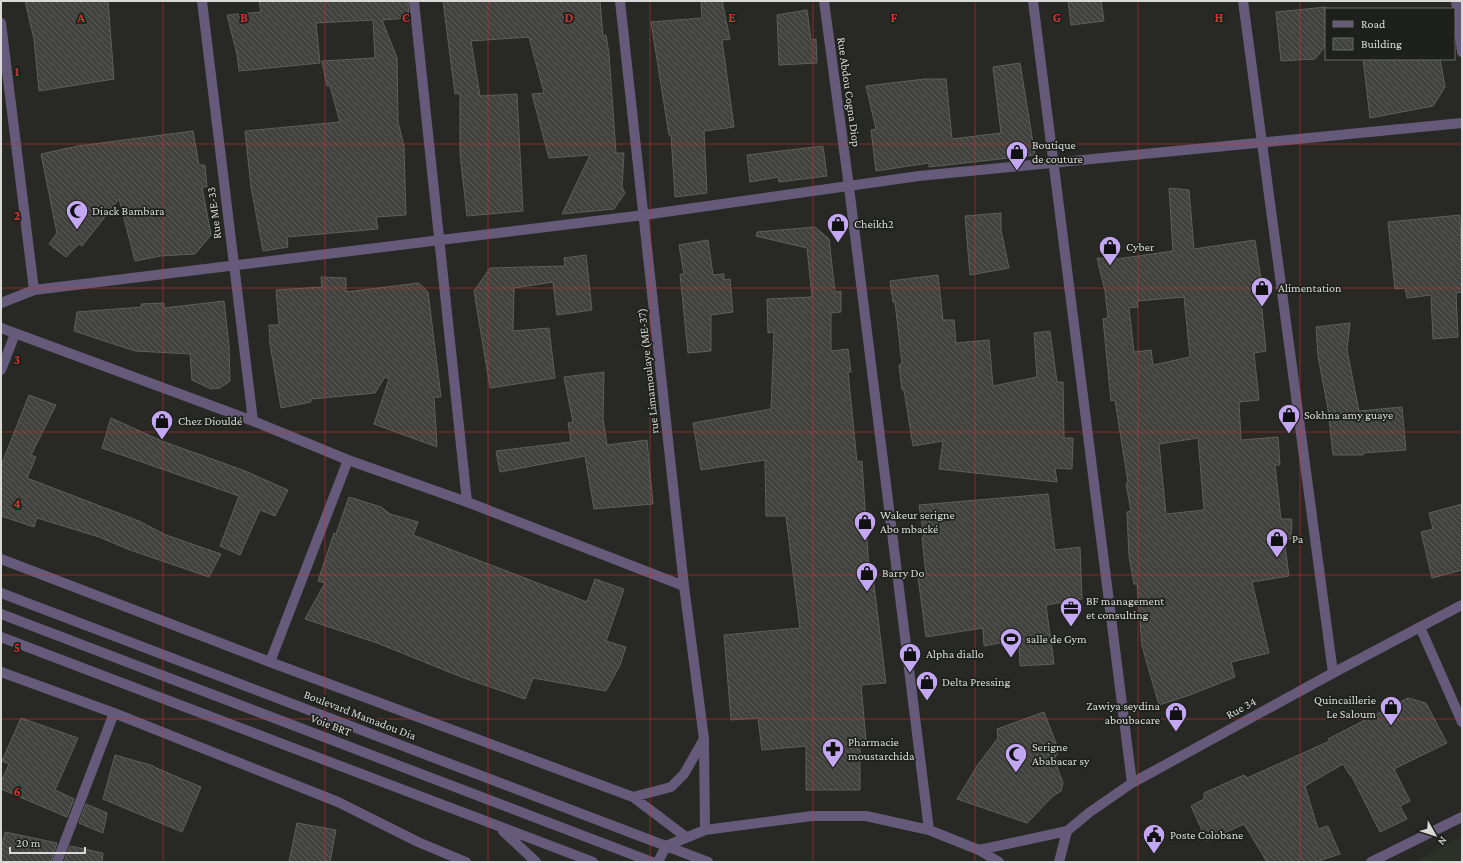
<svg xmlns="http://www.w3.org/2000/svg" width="1463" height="863" font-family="'Crimson Pro',serif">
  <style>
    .built { fill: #2d3026 }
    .building { fill: url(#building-back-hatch); stroke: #5d5f59; fill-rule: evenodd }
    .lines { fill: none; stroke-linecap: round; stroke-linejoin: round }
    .minor { stroke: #665a7b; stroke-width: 10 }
    .grid { fill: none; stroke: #d63131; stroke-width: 1; stroke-opacity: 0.55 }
    .labels { text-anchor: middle; stroke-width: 3.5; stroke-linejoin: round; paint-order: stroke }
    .street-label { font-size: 12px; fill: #d9dad7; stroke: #1e201b }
    .poi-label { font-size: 12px; fill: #d9dad7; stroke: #1e201b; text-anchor: start }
    .grid-label { font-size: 13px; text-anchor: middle; font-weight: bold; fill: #d63131; stroke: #1e201b; stroke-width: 3.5; stroke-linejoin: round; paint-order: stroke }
  </style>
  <defs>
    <pattern id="building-back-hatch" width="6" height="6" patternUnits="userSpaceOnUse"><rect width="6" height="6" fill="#41423d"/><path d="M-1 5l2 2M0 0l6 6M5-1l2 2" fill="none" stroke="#5c5d58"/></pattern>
  </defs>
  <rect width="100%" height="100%" fill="#282925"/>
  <path class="built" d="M1462 836V862H1415Z"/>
  <path class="building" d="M25 1H108L114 79 39 91 34 39Z
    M259 1H408L409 18 382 20 397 58 398 122 404 146 406 215 376 217 378 229 287 237 288 247 263 251 251 187 245 131 340 122 330 86H327L322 61 375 58 373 20 316 23 320 63 239 71 237 54 227 15 261 12Z
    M443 1H600L603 36 606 35 609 54 616 153H624L622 187 625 193 614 209 562 214 590 155 549 158 532 94 544 93 529 37 471 41 480 96 517 94 523 211 467 216 460 154V93L455 94Z
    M701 1H722L730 39 722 40 734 127 704 131 707 193 675 197 671 135H669L651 22 702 18Z
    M1068 1H1101L1104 21 1071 25Z
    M1326 7V45L1315 59 1281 61 1276 12Z
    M807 10 811 40 816 39 817 63 779 65 777 15Z
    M1363 59H1440L1445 87 1433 106 1370 118Z
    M1020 63 1035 155 929 167V163L876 171 871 130 876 129 866 86 925 79H946L952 139 1001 133 993 67Z
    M193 131 199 165H205L207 187H202L211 235 195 254 160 256 135 261 119 199 82 246 79 244 66 257 49 244 57 233 41 154 78 146Z
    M823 146 827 176 779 182 778 177 750 182 747 155Z
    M1169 188 1189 190 1194 249 1255 240 1264 299H1261L1266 351 1254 353 1259 400 1239 402 1241 440 1278 437 1280 465H1275L1281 519H1292L1291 539H1284L1289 576 1252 582 1269 653 1231 662 1235 677 1190 695 1159 705 1142 646 1137 584H1134L1129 556 1127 512 1131 511 1126 483 1128 482 1115 400 1111 401 1103 319 1108 318 1105 291 1097 258 1117 259 1173 251ZM1184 297 1190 357 1153 365 1151 350 1134 352 1129 308 1138 307 1137 301ZM1198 438 1204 510 1166 514 1159 444Z
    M1001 213V230L1009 268 970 275 965 216Z
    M1460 215 1462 292 1456 293 1458 337 1433 339 1431 295 1407 298 1405 288 1395 289 1388 222Z
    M815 227 829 239 835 292 841 291V312L831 313V351L848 349 851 372H848L857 462 862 461 869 570 872 569 886 683 861 685 866 740 860 741V790H806V746L762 750 758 718 731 720 724 635 800 628 786 516H766L765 460 701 470 693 423 771 409 774 332 768 333 767 299 812 297 807 248 756 236 757 232Z
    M708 240 713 275 724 274V280L730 279 733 312 711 315V351L688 353 680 274H684L679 245Z
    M586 255 592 310 557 315 553 282 514 288 513 331 549 328 555 378 490 388 474 291 490 268 565 266 564 258Z
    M938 275 943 320H954L956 343 989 340 993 386 1037 377 1034 333 1050 331 1057 382H1063L1064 438H1073L1072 469 1055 468 1057 482 939 469 943 441 913 446 904 390H902L899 365 902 364 895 302H893L890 281Z
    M321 277 346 278V292L419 283 428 292 441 397H434L437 447 374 424 389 379 385 377 375 393 311 399V402L281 408 270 344 269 325H279L276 290 322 287Z
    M224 301 229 346 230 381 220 388 211 389 192 380 190 354 135 351 74 331 77 312 142 307 141 304 164 303V308Z
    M1350 323 1347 350 1359 411 1402 407 1406 450 1363 453V455H1333L1328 409 1318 356 1316 327Z
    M604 372 603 418 607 445 647 440 653 504 594 509 585 456 500 472 496 451 571 442 568 423 573 422 564 377Z
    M29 395 56 405 31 455 36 457 27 478 139 521 166 535 221 554 209 577 130 550 99 537 37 518 34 527 1 516V466Z
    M111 418 162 441 245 471 288 490 275 516 260 510 240 555 220 546 239 496 102 448Z
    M1048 494 1055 550 1080 547 1082 599 1046 605 1054 664 1020 666 1019 639 984 646 983 628 926 637 918 577 926 575 922 537H924L919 505Z
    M349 497 381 507 390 514 418 522 413 535 587 602 595 579 624 589 606 641 626 647 620 665 606 691 533 678 525 699 464 678 377 643 305 619 325 583 318 581 334 533 336 534Z
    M1462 504V570L1432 578 1421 532 1433 529 1429 513Z
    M1408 698 1426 703 1447 743 1394 769 1410 801 1400 806 1407 819 1380 832 1351 775H1350L1343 764 1305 786 1318 829 1328 826 1340 854 1316 862H1267L1244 824 1207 841 1191 806 1204 799V793L1244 775 1247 778 1330 741 1328 739Z
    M1044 712 1059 751 1054 759 1063 783 1061 791 1053 796 1027 823 957 799 977 766 998 738 997 729Z
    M21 718 78 738 55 790 74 799 67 817 1 789V782L9 764 2 761Z
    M115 755 154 766V767L201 787 182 832 103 799Z
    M86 804 107 813 103 833 79 823Z
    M297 823 336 830 330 862H289Z
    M5 832 57 843 51 862H1V849Z
    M70 846 103 853 102 862H64Z"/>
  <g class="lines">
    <path class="minor" d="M202 1 253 421
      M414 1 467 502
      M620 1 684 586 704 739 705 830
      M824 1 849 187 929 830
      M1033 1 1132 783
      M1243 1 1333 673
      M1456 1 1462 52
      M1 23 34 290
      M1 303 34 290 644 215 919 176 1462 123
      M1 328 253 421 348 460 467 502 684 586
      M1 370 15 334
      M1 559 270 662 633 797 686 837
      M1 593 708 862
      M1 614 652 862
      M1420 627 1462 722
      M1 637 593 862
      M270 662 348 460
      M1 672 114 713 338 802 418 842 466 862
      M633 797 671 787 684 774 704 739
      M503 831 536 862
      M979 850 1067 831
      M57 862 114 713
      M658 862 666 846 705 830 812 816H866L929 830 979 850 999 862
      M1059 862 1067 831 1090 812 1132 783 1333 673 1462 605
      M1371 862 1462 817"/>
  </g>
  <path class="grid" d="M163 1V862M325 1V862M488 1V862M650 1V862M813 1V862M975 1V862M1138 1V862M1300 1V862M1 144H1462M1 288H1462M1 432H1462M1 575H1462M1 719H1462"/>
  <defs>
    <g id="shop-pin" transform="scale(1.15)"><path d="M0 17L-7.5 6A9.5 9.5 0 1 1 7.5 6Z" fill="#c3a7f2" stroke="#1e201b"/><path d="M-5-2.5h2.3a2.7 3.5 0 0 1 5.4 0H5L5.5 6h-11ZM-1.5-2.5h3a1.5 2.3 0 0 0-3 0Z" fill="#111"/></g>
    <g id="mosque-pin" transform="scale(1.15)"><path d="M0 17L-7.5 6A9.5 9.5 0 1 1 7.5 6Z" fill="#c3a7f2" stroke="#1e201b"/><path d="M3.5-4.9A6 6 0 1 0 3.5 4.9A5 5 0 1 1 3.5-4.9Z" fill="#111"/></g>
    <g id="office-pin" transform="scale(1.15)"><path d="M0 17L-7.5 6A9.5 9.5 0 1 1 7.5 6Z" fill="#c3a7f2" stroke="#1e201b"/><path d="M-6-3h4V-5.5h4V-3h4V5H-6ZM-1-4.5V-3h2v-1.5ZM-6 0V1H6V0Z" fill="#111"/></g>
    <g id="stadium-pin" transform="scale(1.15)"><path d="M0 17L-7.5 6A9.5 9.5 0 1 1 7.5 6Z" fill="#c3a7f2" stroke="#1e201b"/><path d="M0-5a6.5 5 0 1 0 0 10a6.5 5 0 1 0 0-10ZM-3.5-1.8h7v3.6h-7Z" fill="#111"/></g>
    <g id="pharmacy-pin" transform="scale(1.15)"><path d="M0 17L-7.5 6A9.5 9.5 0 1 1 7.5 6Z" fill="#c3a7f2" stroke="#1e201b"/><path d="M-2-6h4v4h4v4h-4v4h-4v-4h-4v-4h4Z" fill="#111"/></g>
    <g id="civic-pin" transform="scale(1.15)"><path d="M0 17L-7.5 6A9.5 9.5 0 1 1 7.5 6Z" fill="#c3a7f2" stroke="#1e201b"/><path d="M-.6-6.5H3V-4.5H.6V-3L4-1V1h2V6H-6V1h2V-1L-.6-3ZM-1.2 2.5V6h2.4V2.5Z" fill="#111"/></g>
  </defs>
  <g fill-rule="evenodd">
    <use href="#shop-pin" x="1017" y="152"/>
    <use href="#mosque-pin" x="77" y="211"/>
    <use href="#shop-pin" x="838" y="224"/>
    <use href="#shop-pin" x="1110" y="247"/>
    <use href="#shop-pin" x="1262" y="288"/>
    <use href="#shop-pin" x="1289" y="415"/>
    <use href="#shop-pin" x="162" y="421"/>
    <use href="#shop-pin" x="865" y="522"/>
    <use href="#shop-pin" x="1277" y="539"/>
    <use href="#shop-pin" x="867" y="573"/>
    <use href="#office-pin" x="1071" y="608"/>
    <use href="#stadium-pin" x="1011" y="639"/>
    <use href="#shop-pin" x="910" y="654"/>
    <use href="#shop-pin" x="927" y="682"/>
    <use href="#shop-pin" x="1391" y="707"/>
    <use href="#shop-pin" x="1176" y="713"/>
    <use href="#pharmacy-pin" x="833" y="749"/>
    <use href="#mosque-pin" x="1016" y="754"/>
    <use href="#civic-pin" x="1154" y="835"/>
  </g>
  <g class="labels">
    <g class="street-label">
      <text transform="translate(849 92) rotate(82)" y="4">Rue Abdou Cogna Diop</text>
      <text transform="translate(214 213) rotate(-97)" y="4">Rue ME-33</text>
      <text transform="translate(648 371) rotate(-96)" y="4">rue Limamoulaye (ME-37)</text>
      <text transform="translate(1241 708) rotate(-29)" y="4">Rue 34</text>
      <text transform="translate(360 715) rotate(21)" y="4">Boulevard Mamadou Dia</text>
      <text transform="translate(331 725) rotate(21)" y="4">Voie BRT</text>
    </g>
    <g class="poi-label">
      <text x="1032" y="149">Boutique<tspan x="1032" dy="14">de couture</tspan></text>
      <text x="92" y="215">Diack Bambara</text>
      <text x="854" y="228">Cheikh2</text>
      <text x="1126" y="251">Cyber</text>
      <text x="1278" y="292">Alimentation</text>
      <text x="1304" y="419">Sokhna amy guaye</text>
      <text x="178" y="425">Chez Diouldé</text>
      <text x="880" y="519">Wakeur serigne<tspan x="880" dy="14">Abo mbacké</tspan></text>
      <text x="1292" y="543">Pa</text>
      <text x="882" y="577">Barry Do</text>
      <text x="1086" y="605">BF management<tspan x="1086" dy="14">et consulting</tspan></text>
      <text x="1026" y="643">salle de Gym</text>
      <text x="926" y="658">Alpha diallo</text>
      <text x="942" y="686">Delta Pressing</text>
      <text x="1376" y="704" text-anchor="end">Quincaillerie<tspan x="1376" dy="14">Le Saloum</tspan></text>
      <text x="1160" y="710" text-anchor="end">Zawiya seydina<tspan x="1160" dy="14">aboubacare</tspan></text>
      <text x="848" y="746">Pharmacie<tspan x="848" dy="14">moustarchida</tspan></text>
      <text x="1032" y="751">Serigne<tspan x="1032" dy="14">Ababacar sy</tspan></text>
      <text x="1170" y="839">Poste Colobane</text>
    </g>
  </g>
  <g class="grid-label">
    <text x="81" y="22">A</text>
    <text x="244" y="22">B</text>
    <text x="406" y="22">C</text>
    <text x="569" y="22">D</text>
    <text x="732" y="22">E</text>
    <text x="894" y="22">F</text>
    <text x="1057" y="22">G</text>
    <text x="1219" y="22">H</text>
    <text x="17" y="76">1</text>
    <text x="17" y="220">2</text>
    <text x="17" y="364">3</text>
    <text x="17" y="508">4</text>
    <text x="17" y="652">5</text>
    <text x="17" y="796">6</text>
  </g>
  <rect width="1463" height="863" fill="none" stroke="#d9dad7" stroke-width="4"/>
  <rect x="1325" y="8" width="130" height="52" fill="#1e201b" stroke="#696a66"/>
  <rect x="1333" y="21" width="20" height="6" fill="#665a7b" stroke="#696a66"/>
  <text x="1361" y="28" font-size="12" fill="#d9dad7">Road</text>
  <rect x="1333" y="38" width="20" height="12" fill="url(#building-back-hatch)" stroke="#696a66"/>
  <text x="1361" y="48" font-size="12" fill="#d9dad7">Building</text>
  <g transform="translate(1435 835) rotate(129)" stroke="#1e201b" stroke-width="3" paint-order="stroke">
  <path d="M0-3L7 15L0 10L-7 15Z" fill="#d9dad7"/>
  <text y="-6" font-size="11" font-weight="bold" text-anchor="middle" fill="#d9dad7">N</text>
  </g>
  <path d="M10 847v6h75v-6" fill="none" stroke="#d9dad7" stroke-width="2"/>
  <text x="16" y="847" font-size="12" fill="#d9dad7" stroke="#1e201b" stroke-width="3" paint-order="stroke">20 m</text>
</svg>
